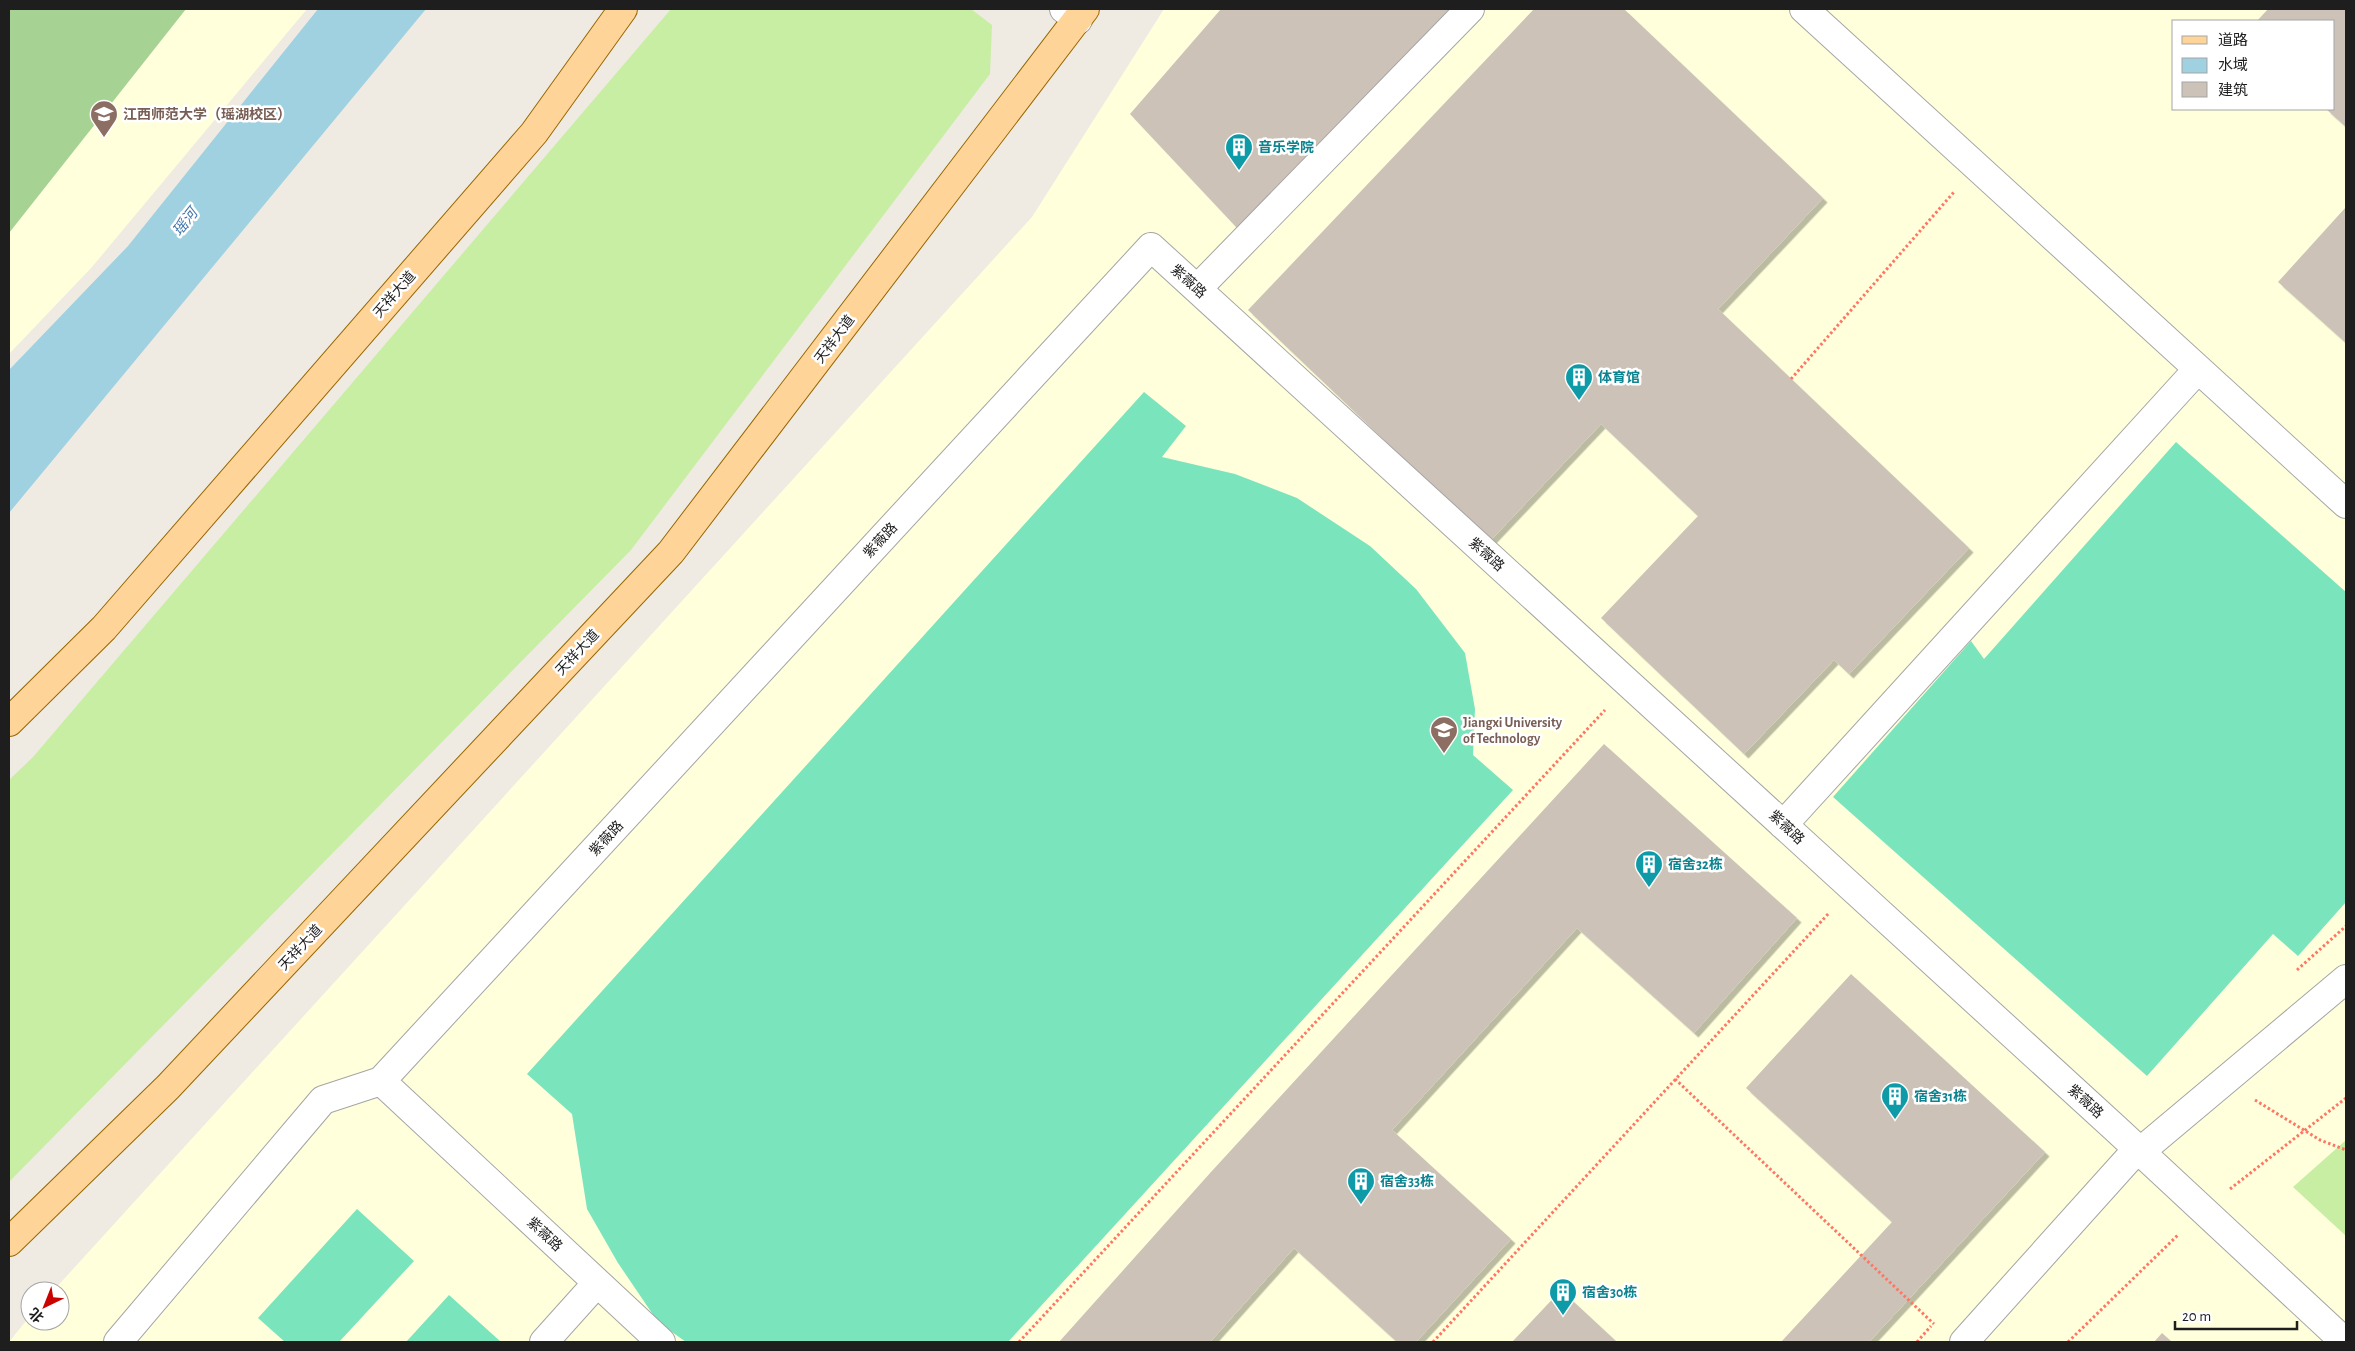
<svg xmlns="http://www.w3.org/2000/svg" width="2355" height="1351" font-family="'Alegreya Sans','Noto Sans SC',sans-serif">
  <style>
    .education { fill: #ffffdc; fill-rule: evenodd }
    .grass { fill: #c8eea4 }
    .forest { fill: #a6d294 }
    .pitch { fill: #7ae5bd }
    .water { fill: #9fd1e1 }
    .building { fill: #ccc2b8; filter: url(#shadow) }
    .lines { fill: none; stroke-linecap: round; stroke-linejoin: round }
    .minor-casing { stroke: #a5a5a5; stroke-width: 30 }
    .major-casing { stroke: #976700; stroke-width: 30 }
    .path { stroke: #ff7664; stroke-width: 3; stroke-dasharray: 2.5 2.5; stroke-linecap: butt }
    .minor { stroke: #fff; stroke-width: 28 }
    .major { stroke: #ffd498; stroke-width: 28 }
    .labels { text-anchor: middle; stroke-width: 5; stroke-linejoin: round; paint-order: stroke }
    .education-label { font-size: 14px; font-weight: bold; fill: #785e54; stroke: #fff; text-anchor: start }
    .culture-label { font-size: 14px; font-weight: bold; fill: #0d838f; stroke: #fff; text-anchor: start }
    .street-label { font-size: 14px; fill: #1e1e1e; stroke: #fff }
    .water-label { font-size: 15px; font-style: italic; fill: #4075ac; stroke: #fff }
  </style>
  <defs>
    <filter id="shadow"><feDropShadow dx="4.5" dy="4.5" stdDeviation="0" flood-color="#0004"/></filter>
  </defs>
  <rect width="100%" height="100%" fill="#efebe3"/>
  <path class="education" d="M9 9H307L92 267 9 354Z
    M1164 9H2346V1342H9L30 1316V1321H60V1291H53L1032 217ZM2174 21H2334V109H2174Z"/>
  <path class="grass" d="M671 9H971L992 25 990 74 631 550 9 1182V780L33 757Z
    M2346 1140V1236L2293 1187Z"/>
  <path class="forest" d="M9 9H186L9 233Z"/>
  <path class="pitch" d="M1144 392 1186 426 1162 457 1235 474 1297 498 1370 546 1416 589 1465 653 1475 709 1473 755 1513 790 1008 1342H686L658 1322 618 1263 587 1209 572 1114 527 1074Z
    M2176 442 2346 592V902L2298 956 2273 934 2147 1076 1833 797 1971 641 1984 659Z
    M357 1209 414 1261 339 1342H285L258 1318Z
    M449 1295 501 1342H406Z"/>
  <path class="water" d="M318 9H426L9 513V370L128 246Z"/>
  <path class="building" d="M1221 9H1453L1238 229 1130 114Z
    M1534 9H1624L1823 198 1718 309 1969 548 1849 674 1834 660 1744 754 1601 618 1698 516 1601 424 1490 541 1248 310Z
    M2268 9H2346V127L2326 109H2334V21H2257Z
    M2346 207V343L2278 282Z
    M1604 744 1797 918 1694 1033 1577 928 1392 1130 1511 1239 1416 1342H1397L1294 1248 1210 1342H1059L1211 1172Z
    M1851 974 2045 1152 1869 1342H1781L1892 1222 1746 1088Z
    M1561 1290 1617 1342H1512Z
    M2162 1333 2172 1342H2154Z"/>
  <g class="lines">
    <g class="minor-casing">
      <path id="minor" d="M1064 9 1078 20
        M1804 9 2346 504
        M1197 289 1470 9
        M1783 825 2198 369
        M118 1342 323 1100 381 1081
        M544 1342 597 1283
        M661 1342 381 1081 1151 247 2115 1128 2345 1342
        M1964 1342 2132 1155 2141 1151 2346 979"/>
    </g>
    <g class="major-casing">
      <path id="major" d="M9 722 104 628 534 133 623 9
        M9 1242 168 1087 671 552 1085 9"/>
    </g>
    <path class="path" d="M1791 379 1954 192
      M2297 970 2346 926
      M1675 1079 1934 1324
      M2255 1100 2320 1140 2346 1150
      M2230 1189 2346 1098
      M1019 1342 1605 710
      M1433 1342 1829 913
      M1917 1342 1931 1326
      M2068 1342 2179 1234"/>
    <use href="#minor" class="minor"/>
    <use href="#major" class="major"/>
  </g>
  <defs>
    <g id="university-pin" transform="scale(1.4375)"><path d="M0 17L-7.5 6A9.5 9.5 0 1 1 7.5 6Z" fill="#8d6e63" stroke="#fff"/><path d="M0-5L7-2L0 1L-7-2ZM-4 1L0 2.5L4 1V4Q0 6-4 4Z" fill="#fff"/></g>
    <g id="building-pin" transform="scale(1.4375)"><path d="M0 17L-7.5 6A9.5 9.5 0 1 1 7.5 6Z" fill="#0f9aa8" stroke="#fff"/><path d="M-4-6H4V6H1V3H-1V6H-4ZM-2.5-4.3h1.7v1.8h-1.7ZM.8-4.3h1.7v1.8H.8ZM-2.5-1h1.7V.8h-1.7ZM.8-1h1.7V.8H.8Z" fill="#fff"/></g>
  </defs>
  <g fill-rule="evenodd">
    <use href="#university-pin" x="104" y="114"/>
    <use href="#building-pin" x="1239" y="147"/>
    <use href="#building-pin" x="1579" y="377"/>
    <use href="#university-pin" x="1444" y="730"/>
    <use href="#building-pin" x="1649" y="864"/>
    <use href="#building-pin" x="1895" y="1096"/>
    <use href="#building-pin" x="1361" y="1181"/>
    <use href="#building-pin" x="1563" y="1292"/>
  </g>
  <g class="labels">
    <g class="education-label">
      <text x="123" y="119">江西师范大学（瑶湖校区）</text>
      <text x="1463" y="727">Jiangxi University<tspan x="1463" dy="16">of Technology</tspan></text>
    </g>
    <g class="culture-label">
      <text x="1258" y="152">音乐学院</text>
      <text x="1598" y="382">体育馆</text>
      <text x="1668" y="869">宿舍32栋</text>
      <text x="1914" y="1101">宿舍31栋</text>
      <text x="1380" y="1186">宿舍33栋</text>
      <text x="1582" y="1297">宿舍30栋</text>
    </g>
    <g class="street-label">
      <text transform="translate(1189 281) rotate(42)" y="5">紫薇路</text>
      <text transform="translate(394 294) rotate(-49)" y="5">天祥大道</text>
      <text transform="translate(834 339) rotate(-53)" y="5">天祥大道</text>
      <text transform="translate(880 540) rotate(-47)" y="5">紫薇路</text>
      <text transform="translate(1487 554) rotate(42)" y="5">紫薇路</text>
      <text transform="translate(577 652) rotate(-47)" y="5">天祥大道</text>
      <text transform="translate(1787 827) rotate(43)" y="5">紫薇路</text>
      <text transform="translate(606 838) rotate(-47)" y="5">紫薇路</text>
      <text transform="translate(300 947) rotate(-47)" y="5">天祥大道</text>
      <text transform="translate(2086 1101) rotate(42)" y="5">紫薇路</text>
      <text transform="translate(545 1234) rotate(43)" y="5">紫薇路</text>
    </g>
    <g class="water-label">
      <text transform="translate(185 222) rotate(-52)" y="5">瑶河</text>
    </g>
  </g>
  <rect width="2355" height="1351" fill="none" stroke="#1e1e1e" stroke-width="20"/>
  <rect x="2172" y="20" width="162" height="90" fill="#ffffff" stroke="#a5a5a5"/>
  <rect x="2182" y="36" width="25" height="8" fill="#ffd498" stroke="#a5a5a5"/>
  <text x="2218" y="45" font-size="15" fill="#1e1e1e">道路</text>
  <rect x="2182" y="58" width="25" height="15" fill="#9fd1e1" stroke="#a5a5a5"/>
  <text x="2218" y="70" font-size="15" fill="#1e1e1e">水域</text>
  <rect x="2182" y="82" width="25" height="15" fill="#ccc2b8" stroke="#a5a5a5"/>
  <text x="2218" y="95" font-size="15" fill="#1e1e1e">建筑</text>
  <g transform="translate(45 1306) rotate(223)"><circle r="24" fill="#ffffff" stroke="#a5a5a5"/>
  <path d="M0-4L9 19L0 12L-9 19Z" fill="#cb0300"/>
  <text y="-8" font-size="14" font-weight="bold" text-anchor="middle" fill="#1e1e1e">北</text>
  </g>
  <path d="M2175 1321v8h122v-8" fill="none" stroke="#1e1e1e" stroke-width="2.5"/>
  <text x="2182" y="1321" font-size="15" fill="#1e1e1e" stroke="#ffffff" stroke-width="4" paint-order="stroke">20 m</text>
</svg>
